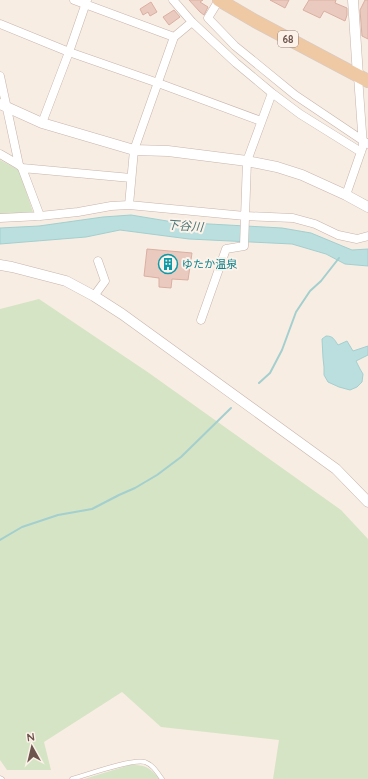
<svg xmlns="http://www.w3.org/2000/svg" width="368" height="779" font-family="Quicksand,'Noto Sans JP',sans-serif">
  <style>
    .green { fill: #d5e4c4 }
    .water { fill: #bbdfdf; stroke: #a3cfcf }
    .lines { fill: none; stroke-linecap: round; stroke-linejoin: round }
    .stream { stroke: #a3cfcf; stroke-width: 2 }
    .building { fill: #eacabf; stroke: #daafa2 }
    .service-casing { stroke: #c7b4ac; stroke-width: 5 }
    .minor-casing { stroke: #c7b4ac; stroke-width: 9 }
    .tertiary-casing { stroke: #c7b4ac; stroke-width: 11 }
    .primary-casing { stroke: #d3ccca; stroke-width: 14 }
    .service { stroke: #fff; stroke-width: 4 }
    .minor { stroke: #fff; stroke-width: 8 }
    .tertiary { stroke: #fff; stroke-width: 10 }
    .primary { stroke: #efc8a4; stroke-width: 13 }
    .labels { text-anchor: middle; stroke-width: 4; stroke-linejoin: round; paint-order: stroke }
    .shield { fill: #fcf2e9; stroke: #98837c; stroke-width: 1 }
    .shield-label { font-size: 10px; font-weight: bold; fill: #6d544d }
    .culture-label { font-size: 11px; fill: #0d838f; stroke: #fcf2e9; text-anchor: start }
    .water-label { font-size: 12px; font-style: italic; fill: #477677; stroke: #fcf2e9 }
  </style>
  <rect width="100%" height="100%" fill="#f8ede3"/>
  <path class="green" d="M0 160 19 170 33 212 0 214Z
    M39 299 149 373 341 510 368 539V779H273L279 740 161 727 122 692 44 742 51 770H7L0 760V309Z
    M130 765C146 765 149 767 160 779H84Z"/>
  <path class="water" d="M131 215 173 222 282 228 311 233 352 250 368 249V266L345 264 326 254 292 244 189 239 120 230 86 237 0 244V228L39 226 103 217Z
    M326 336C333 336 334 339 338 345L347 341 353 351 368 346V355L356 361 360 369 363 374 362 382 357 387 350 390 339 387 328 382 324 375V367L323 358 322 339Z"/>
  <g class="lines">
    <path class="stream" d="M259 383 270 373 282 350 296 312 310 291 321 281 339 258
      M0 540 22 527 58 515 92 509 119 495 135 488 157 475 181 457 231 408"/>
  </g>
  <path class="building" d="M189 0H203L200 2 208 7 204 15 200 12Z
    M270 0H289L285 8Z
    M309 0H336L335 3 347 8V15L345 21 324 11 320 18 303 10Z
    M365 0H368V39L362 36 360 10Z
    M151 2 157 12 150 16 148 12 143 15 140 9Z
    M174 10 180 17 169 25 163 17Z
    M147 249 192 253 188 280 172 279 171 288 159 287V278L144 276Z"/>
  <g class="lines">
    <g class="service-casing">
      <path id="service" d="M0 778 2 779
        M72 779C86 775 133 758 145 762 153 765 157 772 162 779"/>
    </g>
    <g class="minor-casing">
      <path id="minor" d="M74 0 174 37
        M173 0 192 22 236 63 272 93 300 114 361 152
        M219 0 208 18 235 46 295 95 368 144
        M0 24 69 52 158 83 261 121
        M0 76 19 165
        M42 123 69 52 87 0
        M0 154 19 165 22 168 40 216
        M22 168 131 178
        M346 195 363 146 358 76
        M129 205 134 150 174 37 192 22
        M0 218 40 216 78 212 111 206 129 205 245 216 293 218 315 224 338 235 357 239 368 236
        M94 296 105 281 98 261
        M201 320 226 249 244 246 247 161 272 93"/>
    </g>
    <g class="tertiary-casing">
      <path id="tertiary" d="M353 0 358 76
        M0 104 42 123 134 150 168 151 247 161 277 167 302 175 346 195 368 207
        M0 265 12 267 66 281 94 296 122 314 318 456 336 469 368 502"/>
    </g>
    <g class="primary-casing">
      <path id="primary" d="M219 0 255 21 368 81"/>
    </g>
    <use href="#service" class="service"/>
    <use href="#minor" class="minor"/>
    <use href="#tertiary" class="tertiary"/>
    <use href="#primary" class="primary"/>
  </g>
  <defs>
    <g id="building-ring" transform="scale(1)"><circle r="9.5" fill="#fcf2e9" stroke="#0f9aa8" stroke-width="1.5"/><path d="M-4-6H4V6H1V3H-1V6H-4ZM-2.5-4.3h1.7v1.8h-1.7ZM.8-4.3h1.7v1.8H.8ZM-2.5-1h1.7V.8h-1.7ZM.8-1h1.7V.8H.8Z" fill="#0f9aa8"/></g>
  </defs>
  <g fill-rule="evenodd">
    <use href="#building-ring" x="168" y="264"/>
  </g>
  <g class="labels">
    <rect class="shield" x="278" y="31" width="20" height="16" rx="3"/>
    <g class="shield-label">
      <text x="288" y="43">68</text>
    </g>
    <g class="culture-label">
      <text x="182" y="268">ゆたか温泉</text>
    </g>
    <g class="water-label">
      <text transform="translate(185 226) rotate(4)" y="4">下谷川</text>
    </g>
  </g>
  <g transform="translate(32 747) rotate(352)" stroke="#fcf2e9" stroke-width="3" paint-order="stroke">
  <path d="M0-3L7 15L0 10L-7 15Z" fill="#6d544d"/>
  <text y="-6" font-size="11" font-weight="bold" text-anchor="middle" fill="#6d544d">N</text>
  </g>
</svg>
